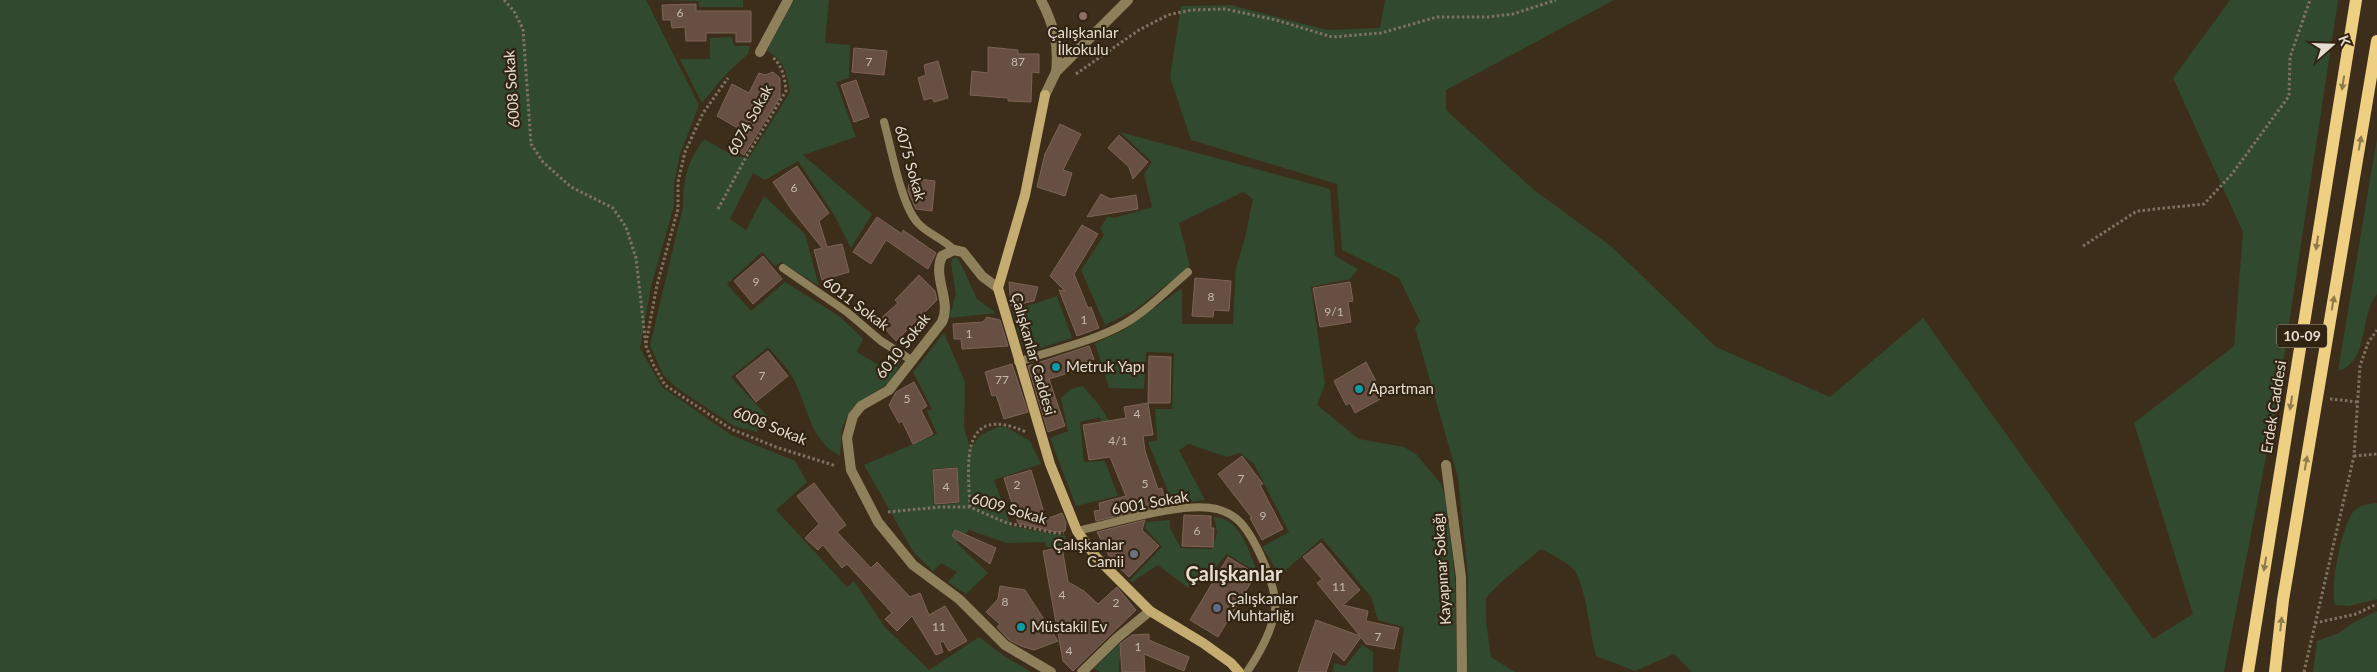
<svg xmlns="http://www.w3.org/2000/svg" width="2377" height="672" font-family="Lato,sans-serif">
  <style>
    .green { fill: #31492f; fill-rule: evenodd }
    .building { fill: #675043; stroke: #7c6356 }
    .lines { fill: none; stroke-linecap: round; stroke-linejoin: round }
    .path { stroke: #7f7262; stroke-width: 3; stroke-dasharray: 2.5 2.5; stroke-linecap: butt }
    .lane { stroke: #8f805c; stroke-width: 8 }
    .street { stroke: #8f805c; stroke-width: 10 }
    .secondary { stroke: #c5ad72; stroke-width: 10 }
    .primary { stroke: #efcf82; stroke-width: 12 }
    .oneway { fill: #907a4a }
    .education-dot { fill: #8d6e63; stroke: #322412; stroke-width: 2 }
    .culture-dot { fill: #0f9aa8; stroke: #322412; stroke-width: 2 }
    .worship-dot { fill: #6b7280; stroke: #322412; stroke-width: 2 }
    .service-dot { fill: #5c6f8a; stroke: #322412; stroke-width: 2 }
    .labels { text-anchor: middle; stroke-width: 4.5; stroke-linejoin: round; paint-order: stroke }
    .number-label { font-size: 12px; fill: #c6b9ae }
    .shield { fill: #322412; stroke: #b0a598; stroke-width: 1 }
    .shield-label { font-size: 14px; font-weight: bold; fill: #e6dcd1 }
    .poi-label { font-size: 15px; fill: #e6dcd1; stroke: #322412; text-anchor: start }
    .street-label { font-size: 15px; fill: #e6dcd1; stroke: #322412 }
    .district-label { font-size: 20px; font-weight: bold; fill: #e6dcd1; stroke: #322412 }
  </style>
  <rect width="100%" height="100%" fill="#3d2e1b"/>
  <path class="green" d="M0 0H646L699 105 680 154 674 183V205L651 287 640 348 662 387 731 435 795 461 807 482 776 510 847 587 854 581 884 626 929 670 979 637 1004 656 1031 672H0Z
    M649 0H743V7H699V1Z
    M794 0H829L825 43 850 45 849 78 836 82 856 137 803 155 872 214 851 248 833 213 798 161 765 180 753 173 730 219 746 230 764 196 805 234 819 286 781 262 775 266 762 252 727 284 751 311 785 282 839 316 863 339 857 352 882 367 890 356 901 361 891 382 857 403 850 411 842 428 840 456C809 440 808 406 793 378 787 367 776 357 768 347L731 377 767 416 757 432 734 426 677 388 663 375 650 345 683 207C683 179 687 162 704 139L732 155 749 158 790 92C786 69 785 64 767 50Z
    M1385 0H1614L1446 90V110L1534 190 1612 247 1716 347 1830 397 1923 318 2153 639 2193 614 2134 423 2234 346 2243 232 2173 78 2230 0H2338L2278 396 2224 672H1692L1674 654 1635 671 1596 656C1590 633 1586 587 1574 570 1569 563 1549 553 1541 549L1499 584 1486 598V621L1491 657 1515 672H1467L1468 576 1458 478 1415 328 1420 321 1399 278 1342 250 1337 184 1191 140 1170 77 1181 6 1231 5 1327 30 1380 28Z
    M732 37 734 46H750L748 54 725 75 702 103 680 59H710V38Z
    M1120 132 1330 189 1335 256 1358 269 1350 279 1311 287 1325 384 1317 405 1359 439 1404 447 1416 454 1441 484 1446 499 1455 578 1457 672H1398L1404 627 1378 620 1371 597 1322 538 1280 575 1262 547 1289 532 1254 464 1240 453 1227 457 1189 444 1179 450 1205 500 1173 504 1148 442 1157 440 1155 409H1172L1174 353 1146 352 1144 389 1109 388 1095 343 1122 331 1182 288V324H1233L1236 268 1245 238 1253 199 1243 192 1179 223 1190 266 1135 310 1105 325 1081 270 1104 235 1100 228 1108 216 1114 218 1152 207 1144 174 1152 162Z
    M2377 138V294C2359 315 2370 362 2338 371Z
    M956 257 960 262 977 299 996 313 949 318 956 294 951 263 952 259Z
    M1057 296 1072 338 1025 353 1012 311Z
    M944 333 965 382 964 428 970 448 981 435 998 427H1006L1030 441 1041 464 994 480 1011 526 1066 536 1064 546 1046 547 1045 542 1007 543 969 530 956 542 988 573 966 594 948 582 957 572 941 563 933 571 914 553 864 465 937 434 927 411 932 409 913 372ZM957 467 960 503 934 505 932 469Z
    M1083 386 1099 405 1117 434 1106 436 1100 417 1080 422 1084 462 1105 461 1118 496 1076 506 1050 438 1068 431 1061 398 1071 389Z
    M2377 503V599L2349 606 2335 605C2329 589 2342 522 2355 510 2362 504 2369 504 2377 503Z
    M1214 517C1241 518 1249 553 1258 573L1227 554 1216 567 1211 566 1188 588 1158 565 1132 582 1130 580 1162 547 1145 528 1147 522 1170 520V528L1181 548 1212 549 1217 532Z
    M2377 611V672H2313L2317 641 2339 633 2351 624Z
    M1122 641C1123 653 1118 660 1119 672H1100L1094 668Z
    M1362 645 1373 652V672H1333L1334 663 1345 666Z"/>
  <path class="building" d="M696 4V11H751V42H736V33H706V41H686L685 27 672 28 671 20H663L662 5Z
    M988 47 1018 50V54H1039V73L1032 72 1031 102 1008 101V98L970 95 972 71 988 73Z
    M854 48 887 51 884 75 852 72Z
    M938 61 948 98 934 102 932 98 924 100 918 78 926 75 924 65Z
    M773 72 780 78V97L744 155 731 147 741 130 717 116 732 84 749 93 759 73 765 75Z
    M856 80 869 117 854 122 841 85Z
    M1060 124 1081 134 1063 170 1072 173 1065 196 1037 187 1045 154Z
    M1119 135 1148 162 1133 179 1129 167 1108 148Z
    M797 166 829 213 819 221 827 247 842 244 849 272 822 280 814 250 822 248 791 209 773 182Z
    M910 178 935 181 932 211 916 209 908 191Z
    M1101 194 1110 199 1136 195 1138 209 1087 217Z
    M877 217 902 234 903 230 936 253 928 269 886 240 871 264 853 252Z
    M1082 225 1098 234 1074 274 1088 308 1091 307 1099 328 1077 336 1059 290 1065 291 1050 276Z
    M763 256 782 279 753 304 734 281Z
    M919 275 935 291 937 300 896 341 878 321 898 303 895 300Z
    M1195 278 1231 281 1229 311 1214 310 1213 317 1192 316Z
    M1009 282 1038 287 1034 301 1011 306Z
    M1350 282 1353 301 1348 302 1351 322 1320 327 1313 288Z
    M987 317 1000 320 1008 346 962 349 961 339H954L953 324 983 322Z
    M1089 346 1094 359 1077 365 1078 370 1049 379 1065 426 1048 432 1028 366Z
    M768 351 788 376 756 402 736 376Z
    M1149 356 1171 357 1170 403H1148Z
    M1366 362 1384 397 1355 413 1350 403 1346 405 1334 381Z
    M1012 364 1028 412 1004 419 996 395 992 396 985 372Z
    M914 382 927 406 921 410 933 434 913 444 902 421 899 423 889 405 896 392Z
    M1148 403 1153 435 1143 436 1145 451 1158 489 1162 488 1166 505 1096 521 1094 511 1100 510 1099 503 1126 496 1110 457 1089 460 1083 425 1126 418 1124 407Z
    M1242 456 1263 484 1260 485 1283 529 1262 540 1250 518H1252L1218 474Z
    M957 468 959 502 935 504 933 470Z
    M1031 470 1046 519 1062 513 1066 523 1065 531 1056 532 1018 523 1004 478Z
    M814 483 846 525 837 532 871 568 877 562 910 597 920 593 929 615 945 606 967 641 949 651 943 641 940 643 943 652 936 655 912 616 897 631 885 619 892 613 847 564 842 568 823 545 818 550 805 538 819 524 797 496Z
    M1184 515 1211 516V528H1214L1213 547 1182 546Z
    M1145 520 1142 530 1159 546 1129 577 1111 560 1097 532Z
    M955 530 996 548 990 564 952 536Z
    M1321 543 1360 590 1343 605 1368 611 1366 621 1399 628 1394 649 1366 644 1361 637 1344 661 1333 651 1326 672H1298L1316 620 1360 636 1317 583 1322 579 1303 557Z
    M1062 547 1068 582 1084 591 1098 604 1117 587 1136 610 1073 671 1063 661 1043 551Z
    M1228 557 1256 574 1218 637 1190 620Z
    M1000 586 1025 590 1058 641 1034 650 1021 646 1009 640 997 627 1000 624 986 612 998 599Z
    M1149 634V640L1189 657 1184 671 1144 654 1145 672H1122L1120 644 1132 635Z"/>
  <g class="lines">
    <path class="path" d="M504 0 514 11 523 29 531 144 543 162 571 187 613 208 626 227 636 258 646 346 653 364 665 385 731 429 776 447 836 466
      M1076 74 1139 30 1168 15 1191 10 1225 9 1276 20 1332 37 1381 33 1437 17H1488L1513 14 1556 0
      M718 209 745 159 786 91C785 78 782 64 772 57
      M2083 246 2137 211 2204 204 2232 174 2289 96 2290 57 2310 0
      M646 343 657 285 678 209V182L685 152 703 113 728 78
      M2330 399 2358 402
      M2354 456 2377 454
      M970 507C968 465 959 402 1026 432
      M888 512 940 507H970L1007 523 1056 533H1064
      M2315 623 2356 614 2377 604
      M2304 672 2354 456 2360 366 2368 343 2377 330"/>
    <path class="lane" d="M884 122C891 147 901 204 917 222 927 234 943 238 954 250
      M783 268 847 312 881 341 913 361
      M1018 362C1053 350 1092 342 1124 324 1148 310 1167 290 1188 272
      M1077 531C1114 523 1182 501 1217 509 1224 511 1234 516 1240 522 1255 538 1278 588 1275 610 1272 632 1259 654 1247 672"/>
    <path class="street" d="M1041 0C1054 25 1059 45 1056 72
      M760 52 788 0
      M1045 95 1056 72 1128 0
      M998 288 982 276 963 252 954 250 942 256C932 277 952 301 942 322L889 390 861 406 853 416 847 438 851 470 878 522 913 565 959 599 1005 645 1051 672
      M1446 465 1461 577 1462 672
      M1082 672 1117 638 1150 611"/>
    <path class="secondary" d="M1045 95 1025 195 998 288 1050 464 1077 531 1096 557 1150 611 1203 643 1231 663 1239 672"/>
    <path class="primary" d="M2248 672 2356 0
      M2275 672 2283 600 2377 41"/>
  </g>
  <defs><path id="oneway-solid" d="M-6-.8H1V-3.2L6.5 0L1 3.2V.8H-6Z" transform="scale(1.25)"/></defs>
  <g class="oneway">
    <use href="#oneway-solid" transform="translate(2343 83) rotate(99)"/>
    <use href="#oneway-solid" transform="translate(2360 143) rotate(-80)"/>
    <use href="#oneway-solid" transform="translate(2317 243) rotate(99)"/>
    <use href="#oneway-solid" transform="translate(2333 303) rotate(-80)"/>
    <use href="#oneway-solid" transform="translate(2291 403) rotate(99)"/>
    <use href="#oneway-solid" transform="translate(2306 463) rotate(-80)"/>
    <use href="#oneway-solid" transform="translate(2265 564) rotate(99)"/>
    <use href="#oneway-solid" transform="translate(2281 624) rotate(-84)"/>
  </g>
  <circle class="education-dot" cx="1083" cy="16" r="5"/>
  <g class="culture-dot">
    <circle cx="1056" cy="367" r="5"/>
    <circle cx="1359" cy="389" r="5"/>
    <circle cx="1021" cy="627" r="5"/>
  </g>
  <circle class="worship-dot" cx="1134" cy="554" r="5"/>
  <circle class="service-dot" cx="1217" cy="608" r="5"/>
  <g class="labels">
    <g class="number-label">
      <text x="680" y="17">6</text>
      <text x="869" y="66">7</text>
      <text x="1018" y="66">87</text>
      <text x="794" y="192">6</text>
      <text x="756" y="286">9</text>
      <text x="1211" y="301">8</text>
      <text x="1334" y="316">9/1</text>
      <text x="1084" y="324">1</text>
      <text x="969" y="338">1</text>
      <text x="762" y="380">7</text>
      <text x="1002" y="384">77</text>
      <text x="907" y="403">5</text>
      <text x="1137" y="418">4</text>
      <text x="1118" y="445">4/1</text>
      <text x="1241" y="483">7</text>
      <text x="1145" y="488">5</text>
      <text x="1017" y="489">2</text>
      <text x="946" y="491">4</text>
      <text x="1263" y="520">9</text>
      <text x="1197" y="535">6</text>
      <text x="1339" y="591">11</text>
      <text x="1062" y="599">4</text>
      <text x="1005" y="606">8</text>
      <text x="1116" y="607">2</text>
      <text x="939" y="631">11</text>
      <text x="1378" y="641">7</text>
      <text x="1138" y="651">1</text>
      <text x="1069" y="655">4</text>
    </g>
    <rect class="shield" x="2277" y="324.5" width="50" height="23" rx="4"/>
    <g class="shield-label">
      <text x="2302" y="341">10-09</text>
    </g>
    <g class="poi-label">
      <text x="1083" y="38" text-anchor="middle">Çalışkanlar<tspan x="1083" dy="17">İlkokulu</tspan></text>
      <text x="1066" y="372">Metruk Yapı</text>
      <text x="1369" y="394">Apartman</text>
      <text x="1124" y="550" text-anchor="end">Çalışkanlar<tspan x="1124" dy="17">Camii</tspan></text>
      <text x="1227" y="604">Çalışkanlar<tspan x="1227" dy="17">Muhtarlığı</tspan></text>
      <text x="1031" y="632">Müstakil Ev</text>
    </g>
    <g class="street-label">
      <text transform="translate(512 89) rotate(-94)" y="5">6008 Sokak</text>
      <text transform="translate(750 120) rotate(-61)" y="5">6074 Sokak</text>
      <text transform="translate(910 163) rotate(74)" y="5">6075 Sokak</text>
      <text transform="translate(856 304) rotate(37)" y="5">6011 Sokak</text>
      <text transform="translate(903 346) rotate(-52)" y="5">6010 Sokak</text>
      <text transform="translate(1033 354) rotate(74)" y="5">Çalışkanlar Caddesi</text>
      <text transform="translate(2274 407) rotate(-81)" y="5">Erdek Caddesi</text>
      <text transform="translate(770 426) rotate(22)" y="5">6008 Sokak</text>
      <text transform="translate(1150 503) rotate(-10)" y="5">6001 Sokak</text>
      <text transform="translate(1009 509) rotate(16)" y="5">6009 Sokak</text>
      <text transform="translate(1442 569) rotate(-94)" y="5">Kayapınar Sokağı</text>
    </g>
    <g class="district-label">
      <text x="1234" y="581">Çalışkanlar</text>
    </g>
  </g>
  <g transform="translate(2332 45) rotate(70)" stroke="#322412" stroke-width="4" paint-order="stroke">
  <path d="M0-4L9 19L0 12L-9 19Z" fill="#e6dcd1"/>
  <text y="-8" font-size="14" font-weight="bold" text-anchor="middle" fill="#e6dcd1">K</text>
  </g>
</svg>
